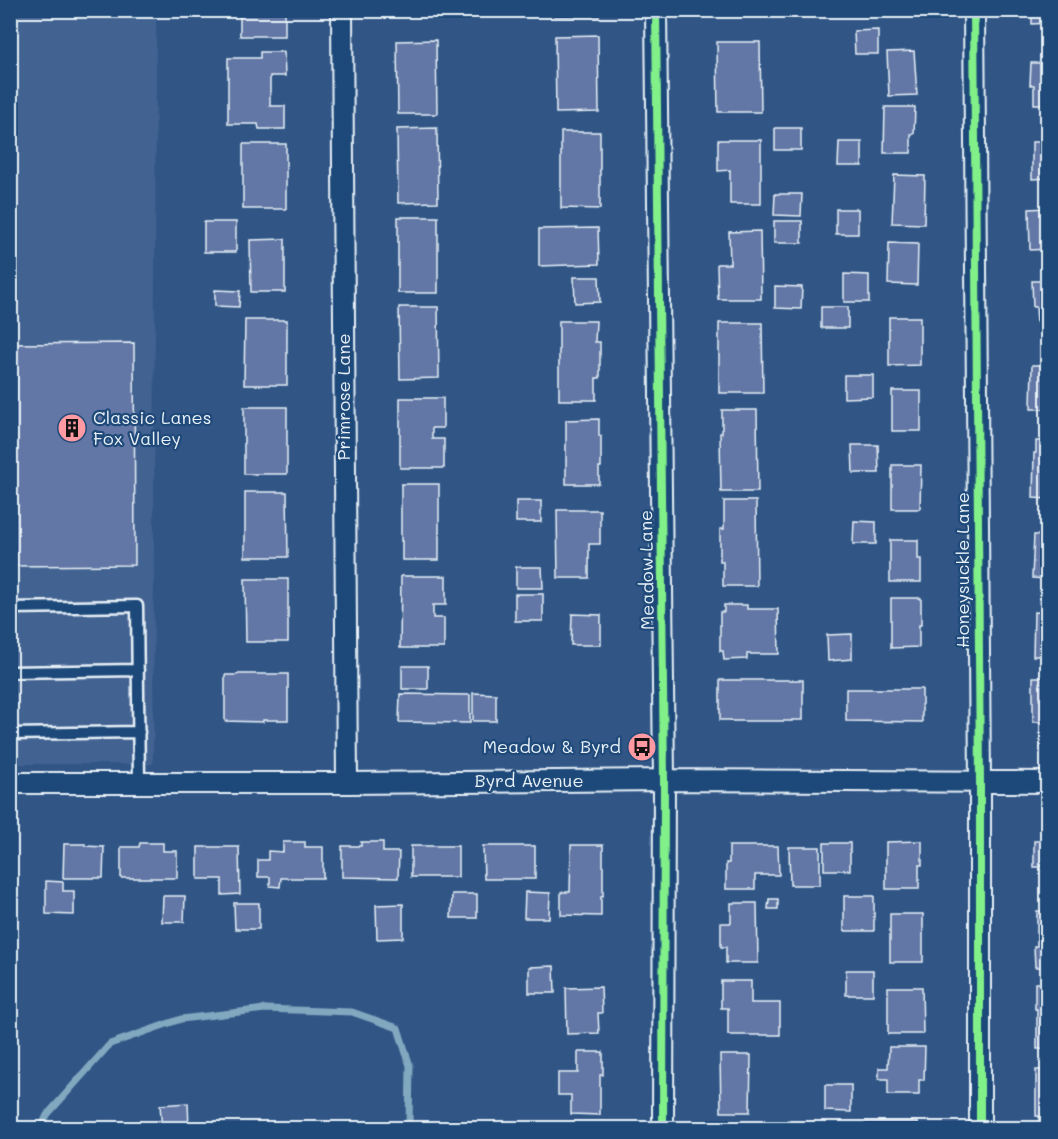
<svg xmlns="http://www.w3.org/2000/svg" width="1058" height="1139" font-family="Mali,sans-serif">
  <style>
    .built { fill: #436391 }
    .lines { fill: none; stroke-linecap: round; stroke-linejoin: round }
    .stream { stroke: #82a8bf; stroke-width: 7 }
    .building { fill: #6277a5; stroke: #e8f1f8; stroke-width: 1.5 }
    .lane-casing { stroke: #e8f1f8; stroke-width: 15 }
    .street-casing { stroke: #e8f1f8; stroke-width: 24 }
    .lane { stroke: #1f4a7a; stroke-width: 10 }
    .street { stroke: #1f4a7a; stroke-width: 20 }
    .cycleway-casing { stroke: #1f4a7a; stroke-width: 11 }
    .cycleway { stroke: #82f089; stroke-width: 8 }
    .labels { text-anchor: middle; stroke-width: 4.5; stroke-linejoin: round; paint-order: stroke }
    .street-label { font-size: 18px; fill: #e8f1f8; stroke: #1f4a7a }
    .poi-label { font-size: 18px; fill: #e8f1f8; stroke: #1f4a7a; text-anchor: start }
  </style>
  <rect width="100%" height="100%" fill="#315686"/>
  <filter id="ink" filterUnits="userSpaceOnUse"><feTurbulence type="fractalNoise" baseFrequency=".0167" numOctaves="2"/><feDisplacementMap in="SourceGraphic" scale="12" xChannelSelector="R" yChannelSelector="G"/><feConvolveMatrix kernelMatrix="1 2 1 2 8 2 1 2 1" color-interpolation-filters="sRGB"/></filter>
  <g filter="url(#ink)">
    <path class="built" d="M10 11H156L153 764H11Z"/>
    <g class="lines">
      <path class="stream" d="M41 1128 47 1115 110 1044 181 1019 265 1009 352 1012 398 1028 410 1066 409 1128"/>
    </g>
    <path class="building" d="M240 10H285V36H240Z
      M397 10H440V13H397Z
      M554 10H599V16H554Z
      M720 10H759L760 15 720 16Z
      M888 10H918V15H888Z
      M1032 10H1048V23L1032 24Z
      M878 30V54H855L854 31Z
      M598 35 599 112 556 113 555 36Z
      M436 40 437 114H398L397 41Z
      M717 42H760L761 112H718Z
      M914 51 917 95 889 96 887 52Z
      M260 52H284L285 76H270V106H285V129H259L258 124H228V58H260Z
      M1031 63H1048V104H1034V85H1030Z
      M885 107H915L914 134H911V153H884Z
      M437 128 438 202 398 203 397 129Z
      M775 128H801V150H775Z
      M561 132H600V209L561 208Z
      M718 140H761V204H730V170L718 171Z
      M839 142H862V166H838Z
      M1032 142H1048V178L1032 179Z
      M243 144H286V209H243Z
      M894 175 925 176 924 224 892 223Z
      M775 194H802L801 216 774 215Z
      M1048 208V249L1030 250 1029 209Z
      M836 209H858V234H836Z
      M398 217H438V293H398Z
      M774 221H802V243H774Z
      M204 222H236V252H204Z
      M598 228 599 264 539 266V229Z
      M760 231 761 299H718L717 264H730L729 232Z
      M285 239V292H251L250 240Z
      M889 243 918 244 917 285 888 284Z
      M844 274 869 275V302H844Z
      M574 277H599L600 302 575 303Z
      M1032 281H1048V323H1037L1036 307H1033Z
      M775 286 802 287 801 309 775 308Z
      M215 290 240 291 239 307 215 306Z
      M399 307H438L439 378 400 379Z
      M821 307H848V328H821Z
      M889 317H920V365L889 366Z
      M245 320H287V385H244Z
      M559 321H596L595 342H600V378H596V400H559Z
      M719 323H762L763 393H719Z
      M134 343 135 565 10 566V344Z
      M1032 365H1048V409H1031Z
      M844 375H873V397L844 398Z
      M892 391H921V431H892Z
      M400 398H443V428H432V439H444V468H400Z
      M244 407H287V474H244Z
      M722 410H757L758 492H721L720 433H722Z
      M599 419V436H601V467H599V484H566V420Z
      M1036 441H1048V499L1033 498 1034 453H1036Z
      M852 445H878L879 473H853Z
      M892 465H921L920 509H892Z
      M401 484H439V560H402V541H401Z
      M245 492H287L288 557H245Z
      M516 501H541V522H516Z
      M724 501H756L757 586H723V561H720V529H724Z
      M557 510H600V544H589V578H558Z
      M854 521 876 522V544H853Z
      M1034 535H1048V579L1032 578Z
      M890 540H918V559H921V582H890Z
      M516 567H542L543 588H516Z
      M401 576H446V605H433V618H444V648H400Z
      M245 579H288V642H246Z
      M515 594H543V621H515Z
      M891 598H921V625H919V647L891 648Z
      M724 605H747V609H778L779 654H747V659L724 660 723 651H720V612H724Z
      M1034 612 1048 613V656H1033Z
      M572 614 601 615V645H571Z
      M852 634V659L828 661 827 635Z
      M402 666H428V689H402Z
      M237 674H288V720H263V722L225 721V675H237Z
      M1033 677H1048V722H1033Z
      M720 680H803V720H792V721H731V720H720Z
      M846 689H922V722L846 721Z
      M473 693 496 694V721H473Z
      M400 694 470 695V723L399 722Z
      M922 841V865H919V889H886V842Z
      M1034 841H1048V867H1034Z
      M283 842H305V847H323V878H281L280 887 270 886V877H258V860H268V851L283 852Z
      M361 842H383V852H399L398 878 342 877V846H361Z
      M140 843H163V851H177V878H121V847H139Z
      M824 843H850V870H824Z
      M64 844H85V846L104 847 103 878H63Z
      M571 845H603V896H601V916L561 915V892H570Z
      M411 846H458V877H411Z
      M483 846H535V879H484Z
      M729 846H778L779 875H755V889H726V863H729Z
      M198 847H239L240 894 222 895V879H198Z
      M789 847H820V885H790Z
      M46 881 63 882V891H74V915L46 914Z
      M525 892 550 893 549 918H524Z
      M452 894H477V918H451Z
      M163 896H185L184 922H162Z
      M844 896H874V931H844Z
      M769 899H778V909H768Z
      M234 903H259V929H235Z
      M731 903H757L758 963H726V947H721V923H731Z
      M403 904V938L377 939 376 905Z
      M1037 911H1048V967H1035L1034 946H1037Z
      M890 914H923V962H890Z
      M554 966 555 993H529V967Z
      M846 970H873V995H846Z
      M721 981H751V1003H780V1035H728V1008H721Z
      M1035 983H1048V1049H1037V1009H1035Z
      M601 987 602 1013H598L599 1033 567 1034 566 988Z
      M888 987H922L923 1034H888Z
      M889 1047H925L924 1080H919V1095H888V1079H879V1068H888Z
      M578 1052H603V1075H600V1115L571 1114V1095H558V1073H578Z
      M720 1055H751L750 1112H721Z
      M1036 1070H1048V1128H1039V1116H1036Z
      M825 1085H851V1112L825 1111Z
      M188 1103 189 1128H162L160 1105Z
      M866 1122H918V1128H866Z"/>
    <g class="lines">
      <g class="lane-casing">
        <path id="lane" d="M10 608 137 606 139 782
          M10 672 138 670
          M10 734 139 732"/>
      </g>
      <g class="street-casing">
        <path id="street" d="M342 10 347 783
          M656 10 664 780 663 1128
          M974 10 980 782V1128
          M10 783H347L664 780 1048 782"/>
      </g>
      <use href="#lane" class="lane"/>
      <use href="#street" class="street"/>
      <g class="cycleway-casing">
        <path id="cycleway" d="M656 10 664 780 663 1128
          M974 10 980 782V1128"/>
      </g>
      <use href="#cycleway" class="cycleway"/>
    </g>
  </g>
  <defs>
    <g id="building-disc" transform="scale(1.5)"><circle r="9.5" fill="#ff9aa2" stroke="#1f4a7a"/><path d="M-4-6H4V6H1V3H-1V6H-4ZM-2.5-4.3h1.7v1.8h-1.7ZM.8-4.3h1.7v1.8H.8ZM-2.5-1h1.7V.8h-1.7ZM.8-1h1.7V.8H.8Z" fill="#111"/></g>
    <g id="bus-disc" transform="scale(1.5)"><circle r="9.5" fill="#ff9aa2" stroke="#1f4a7a"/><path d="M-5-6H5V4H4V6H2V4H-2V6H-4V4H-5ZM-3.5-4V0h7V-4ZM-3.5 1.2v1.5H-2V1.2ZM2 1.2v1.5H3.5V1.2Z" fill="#111"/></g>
  </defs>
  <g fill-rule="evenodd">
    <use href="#building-disc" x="72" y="428"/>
    <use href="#bus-disc" x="642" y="747"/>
  </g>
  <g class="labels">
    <g class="street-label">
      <text transform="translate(344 397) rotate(-90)" y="6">Primrose Lane</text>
      <text transform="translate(647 570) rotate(-91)" y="6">Meadow Lane</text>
      <text transform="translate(963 570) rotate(-90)" y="6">Honeysuckle Lane</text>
      <text x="529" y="787">Byrd Avenue</text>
    </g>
    <g class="poi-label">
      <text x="93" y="424">Classic Lanes<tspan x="93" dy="21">Fox Valley</tspan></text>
      <text x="621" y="753" text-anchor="end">Meadow &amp; Byrd</text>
    </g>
  </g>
  <rect width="1058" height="1139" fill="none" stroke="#1f4a7a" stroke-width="36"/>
  <rect x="18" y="18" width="1022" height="1103" fill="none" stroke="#e8f1f8" stroke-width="2" filter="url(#ink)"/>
</svg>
